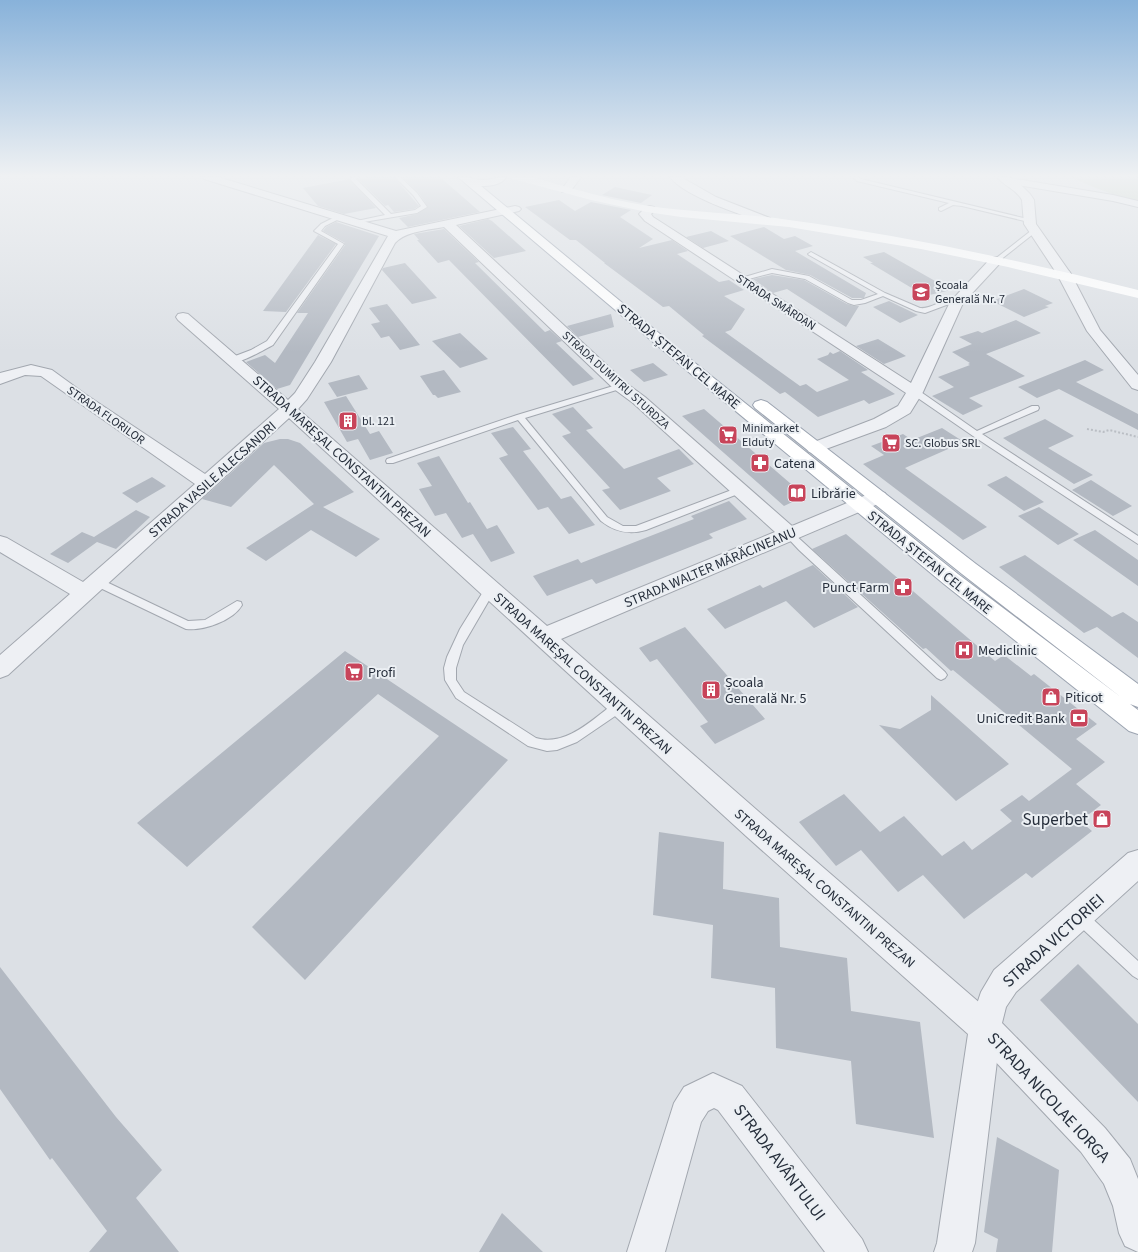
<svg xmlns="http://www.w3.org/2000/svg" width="1138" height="1252" font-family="'Source Sans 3',sans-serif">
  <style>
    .green { fill: #c2cfbd }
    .building { fill: #b3b9c2 }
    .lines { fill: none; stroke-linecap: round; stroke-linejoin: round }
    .service-casing { stroke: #a2a7af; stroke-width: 2 }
    .minor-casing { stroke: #a2a7af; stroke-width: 2 }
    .tertiary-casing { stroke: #a2a7af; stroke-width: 2 }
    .primary-casing { stroke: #9ca4b1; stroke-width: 2 }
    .path { stroke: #babec4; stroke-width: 2; stroke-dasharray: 2 2; stroke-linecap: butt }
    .service { fill: #eef0f4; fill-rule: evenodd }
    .minor { fill: #eef0f4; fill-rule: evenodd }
    .tertiary { fill: #eef0f4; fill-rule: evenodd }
    .secondary { fill: #fff; fill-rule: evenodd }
    .primary { fill: #fff; fill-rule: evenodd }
    .labels { text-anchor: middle; stroke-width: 4; stroke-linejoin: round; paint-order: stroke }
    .far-poi-label { font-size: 12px; fill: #262e3b; stroke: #ebeff3; text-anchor: start }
    .far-street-label { font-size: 12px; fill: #262e3b; stroke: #ebeff3 }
    .street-label { font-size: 14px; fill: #262e3b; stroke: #ebeff3 }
    .poi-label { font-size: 14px; fill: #262e3b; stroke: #ebeff3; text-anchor: start }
    .near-poi-label { font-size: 17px; fill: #262e3b; stroke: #ebeff3; text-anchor: end }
    .near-street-label { font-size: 17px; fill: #262e3b; stroke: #ebeff3 }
  </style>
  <rect width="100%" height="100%" fill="#dce0e5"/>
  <path class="green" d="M1071 177H1138V204L1091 186Z"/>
  <path class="building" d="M366 177H394L419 206 414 209 394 212 388 205 385 206 358 179Z
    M402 177H440L480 212 408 227 399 218 417 214 428 207 418 192Z
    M350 179 376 208 344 214 318 206 303 188Z
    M615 187 652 195 641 203 602 195Z
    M559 200 575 211 591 202 631 210 620 217 653 239 639 248 672 240 688 251 677 254 719 282 729 280 744 290 724 296 745 309 731 330 725 332 800 386 806 384 817 392 849 380 817 359 828 355 830 352 833 354 840 351 868 370 861 372 895 394 869 404 864 400 818 417 785 392 780 394 702 336 704 335 669 306 663 307 604 263H605L576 240H570L525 207Z
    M488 219 492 221 526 251 494 258 459 226Z
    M336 222 379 236 290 385 277 389 246 362 265 355 275 363 308 313H297L345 245V243L323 231 326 227Z
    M764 227 784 239 795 236 813 246 795 251 866 293 864 298H852L810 275 786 270 730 236Z
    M444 229 479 262 475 263 545 332 550 330 562 341 556 343 594 379 573 386 449 260 438 263 417 240H419L414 234Z
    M711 231 729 241 703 248 686 237Z
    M318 235 336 244 286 312 263 311Z
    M884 252 951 290 925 296 870 263H873L863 257Z
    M405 263 437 298 412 304 382 270 383 268Z
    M772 275 804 280 847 304 854 306H859L846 327 787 289 773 293 753 279Z
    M1024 289 1053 303 1045 306 1049 307 1024 317 992 301Z
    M889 301 918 315 900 323 873 307Z
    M387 304 420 345 400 350 389 336 381 338 371 324 380 322 369 308Z
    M611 314 614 327 578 337 567 326Z
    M1016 320 1041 333 986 354 1025 376 969 398 983 406 963 415 932 396 954 387 938 377 970 365 968 364 970 363 952 352 972 344 959 337 978 331 982 333Z
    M460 333 488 359 460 368 432 341Z
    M878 339 906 356 884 364 856 346Z
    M1085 360 1104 370 1076 382 1138 414V430L1059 389 1037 398 1018 387Z
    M653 363 668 375 644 382 630 370Z
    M444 370 461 392 438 398 435 395H433L420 376Z
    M359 375 368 389 337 397 328 383Z
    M346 396 370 434 379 431 393 453 370 460 358 439 347 442 324 402Z
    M573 407 593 428 586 430 624 469 679 449 694 464 657 478 671 491 620 510 602 490 610 488 562 436 571 433 552 414Z
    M704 409 805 496 784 506 682 416Z
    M1045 419 1074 436 1048 448 1093 475 1074 484 1003 438Z
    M513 427 531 449 523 451 561 499 571 496 595 525 569 534 548 507 538 510 499 458 508 455 491 433Z
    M942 428 964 442 905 468 987 527 963 540 863 464 884 455 871 446 903 434 912 440Z
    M280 439H288L300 443 354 492 323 507 380 539 356 557 311 530 266 561 246 548 314 504 274 465 231 507 202 499 264 443Z
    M439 456 468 503 470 502 487 529 497 525 515 553 491 562 473 534 462 538 446 513 435 516 419 489 432 486 417 463Z
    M1006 476 1044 502 1024 511 987 485Z
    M152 477 166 486 137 503 122 493Z
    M1091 480 1132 506 1113 516 1072 490Z
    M729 501 747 519 709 534 713 538 596 584 592 579 547 596 533 576 578 559 581 563 694 519 691 516Z
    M1039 507 1079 534 1058 545 1018 516Z
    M136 510 150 517 116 549 97 542 68 563 50 554 82 532 94 537Z
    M1095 530 1138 560V586L1073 540Z
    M846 534 995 661 1004 655 1031 676 1034 674 1097 724 1076 739 1105 762 1076 784 1101 805 1080 821 1092 831 1032 878 1026 873 964 919 923 875 898 892 861 850 836 866 799 822 844 794 880 832 904 816 942 856 964 841 972 850 1012 821 1000 810 1022 795 1029 801 1072 769 953 670 951 671 926 648 923 649 812 549Z
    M1025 555 1112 617 1123 612 1138 622V658L1097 627 1084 633 999 567Z
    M813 565 858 607 814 628 786 601 725 629 707 609 760 585 763 588Z
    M685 627 765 719 715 744 700 726 708 722 657 659 650 662 639 648Z
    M345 651 508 760 305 980 252 927 439 736 378 694 187 867 137 823Z
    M931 695 1009 764 956 801 879 725 900 729 931 710Z
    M659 832 724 842 723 889 779 898 780 947 847 958 851 1011 920 1022 934 1138 856 1124 851 1061 776 1048 775 988 711 978 713 925 653 915Z
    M1078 964 1138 1024V1102L1040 1000Z
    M0 967 116 1117 162 1170 136 1198 179 1252H89L107 1231 52 1158 50 1160 0 1089Z
    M997 1137 1059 1170 1052 1252H996L998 1239 984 1232Z
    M502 1213 543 1252H479Z"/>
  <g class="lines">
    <g class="service-casing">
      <path id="service" d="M354 177H359L356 179 391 214 415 210 421 206 413 195 395 177H400L417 193 427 207 417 213 352 224V222L385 215 351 180V178Z
        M853 177H859L861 179 1032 220 1029 222 962 206 953 205 941 211 939 210V208L949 203 857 181Z
        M337 216 340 218 339 219 325 226 321 231 344 244 273 345C263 350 241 364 230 362V358L251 350 267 341 338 244 314 231 321 224Z
        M1032 230 1037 231 999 261H995V259Z
        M811 252 885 293 920 308C933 310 948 293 960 302L957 304H949L925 313 916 311 883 296 865 303 854 305 848 303 805 279 772 273 741 281 738 279 772 269 809 276 852 300H861L878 294 809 255 808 254Z
        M620 384H623V388L525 418 607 517 623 526H636L737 488H743L745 490 743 492 646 530C629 535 615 532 601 521L518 420 393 463H387L386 461 387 459 517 415Z
        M912 390H918L977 431 1032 406H1038L1039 408 1038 410 982 434 1138 536V544L973 436 912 394Z
        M789 531 792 532 945 672 947 675 945 678 941 680 937 678 799 550 784 534Z
        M98 578 188 621 205 620 237 601 241 602 242 605C233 621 203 631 186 629L94 585 93 582 94 579Z
        M490 586 494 587 495 590 463 645 456 668V680L464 692 536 738C566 747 593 719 616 702L620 701 624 702 626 706 624 710 577 742 557 750 547 751 528 746 456 698 445 680 444 668 447 657 460 629 486 587Z
        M1079 909 1084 911 1138 961V979L1133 976 1074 921 1072 916 1074 911Z"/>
    </g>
    <g class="minor-casing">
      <path id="minor" d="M203 177H218L396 231 515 206 519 207 521 209 519 211 456 225 626 383 645 397 792 526 871 493 878 491 885 493 887 497 885 501 561 639 766 818 996 1017 1001 1028 975 1243 972 1252H934L937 1243 968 1034 746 836 289 418 8 675 0 678V655L70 594 0 552V536L7 538 83 582 195 484 41 376 25 375 0 384V373L31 365 52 370 85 394 205 474 279 409 178 320 176 317 178 314 183 313 188 314 288 400 295 393 315 362 388 236 204 179ZM444 227 614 389 633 403 775 532 547 626 298 409 307 399 331 362 395 243C406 231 429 230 444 227Z
        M571 177H581L570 192H562L561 190Z
        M670 177H681L716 197 770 218 772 220 770 222H762C739 214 684 196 670 177Z
        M1010 178 1113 195 1138 201V207L1113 201 1006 183 1005 181Z
        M650 206 654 207 656 209 651 214 653 217 911 383 950 302 992 257H1002L1003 260 963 303 923 392 910 413 886 427 815 453 809 452 806 448 809 444 874 419 898 406 906 393 645 221 639 214 646 207Z
        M1064 270 1069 271 1071 274 1100 330 1138 375V390L1132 388 1087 331 1057 274 1059 271Z
        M713 1073 742 1086 862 1239 868 1252H825L718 1110 714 1108 708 1111 701 1122 665 1252H627L674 1103 684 1087Z"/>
    </g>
    <g class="tertiary-casing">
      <path id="tertiary" d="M997 177H1009L1020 184 1030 194 1034 200 1036 224 1071 274 1069 277H1059L1024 224 1022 200C1016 189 1004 186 997 177Z
        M1138 850V881L1016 992 1006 1007 1002 1023 1105 1128 1130 1159 1138 1179V1252L1125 1246 1119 1233 1113 1206 1104 1184 1081 1152 974 1039 969 1028 981 992 994 970 1128 853Z"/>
    </g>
    <g class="primary-casing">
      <path id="primary" d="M458 177C467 176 474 180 483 180 491 180 497 177 506 177 502 185 490 186 481 186L695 363 958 574 1122 698 962 574 755 408 753 405 755 402 761 400 767 402 976 564 1138 684V707L1130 704 1138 710V734L1129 731 944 584 685 369Z"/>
    </g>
    <path class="path" d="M1087 429 1103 432 1109 430 1138 437"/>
    <use href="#service" class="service"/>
    <use href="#minor" class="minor"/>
    <use href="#tertiary" class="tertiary"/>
    <path class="secondary" d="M512 177C532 174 554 184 574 189 599 196 624 202 649 206 696 213 743 213 789 220 907 236 1023 261 1138 290V298L1008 267 921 249 789 227 681 217 647 212 591 200 513 179Z"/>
    <use href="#primary" class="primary"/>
  </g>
  <linearGradient id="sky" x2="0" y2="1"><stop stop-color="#88b2da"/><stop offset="0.5" stop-color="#eff1f3"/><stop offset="1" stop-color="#eff1f3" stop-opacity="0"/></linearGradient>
  <rect width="1138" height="352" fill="url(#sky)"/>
  <defs>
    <g id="school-square" transform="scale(1)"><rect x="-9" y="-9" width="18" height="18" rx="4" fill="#c8445a" stroke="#ebeff3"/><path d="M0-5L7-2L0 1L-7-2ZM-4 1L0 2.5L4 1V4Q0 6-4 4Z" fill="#fff"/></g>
    <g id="building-square" transform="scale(1)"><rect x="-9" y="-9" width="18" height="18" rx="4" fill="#c8445a" stroke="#ebeff3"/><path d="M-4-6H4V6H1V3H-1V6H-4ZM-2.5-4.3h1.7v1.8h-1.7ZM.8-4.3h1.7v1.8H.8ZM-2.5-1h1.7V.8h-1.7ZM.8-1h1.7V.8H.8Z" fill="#fff"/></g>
    <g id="supermarket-square" transform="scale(1)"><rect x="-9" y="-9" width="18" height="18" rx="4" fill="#c8445a" stroke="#ebeff3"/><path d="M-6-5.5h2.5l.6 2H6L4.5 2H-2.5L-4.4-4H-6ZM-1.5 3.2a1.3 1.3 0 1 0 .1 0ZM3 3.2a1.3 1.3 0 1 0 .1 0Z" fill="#fff"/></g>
    <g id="pharmacy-square" transform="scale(1)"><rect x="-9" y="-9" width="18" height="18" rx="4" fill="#c8445a" stroke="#ebeff3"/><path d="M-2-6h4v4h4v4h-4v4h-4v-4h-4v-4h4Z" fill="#fff"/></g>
    <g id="library-square" transform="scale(1)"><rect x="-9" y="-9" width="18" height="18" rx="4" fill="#c8445a" stroke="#ebeff3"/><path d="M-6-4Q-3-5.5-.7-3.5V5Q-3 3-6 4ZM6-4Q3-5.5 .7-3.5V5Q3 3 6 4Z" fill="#fff"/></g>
    <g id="hospital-square" transform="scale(1)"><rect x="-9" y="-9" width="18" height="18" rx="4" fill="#c8445a" stroke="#ebeff3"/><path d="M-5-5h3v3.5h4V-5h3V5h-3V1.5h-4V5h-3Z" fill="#fff"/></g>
    <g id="shop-square" transform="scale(1)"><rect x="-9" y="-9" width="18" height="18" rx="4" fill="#c8445a" stroke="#ebeff3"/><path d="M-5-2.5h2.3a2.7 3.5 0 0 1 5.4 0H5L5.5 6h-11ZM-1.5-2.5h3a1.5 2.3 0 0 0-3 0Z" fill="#fff"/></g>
    <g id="bank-square" transform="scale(1)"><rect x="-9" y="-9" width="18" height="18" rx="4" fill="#c8445a" stroke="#ebeff3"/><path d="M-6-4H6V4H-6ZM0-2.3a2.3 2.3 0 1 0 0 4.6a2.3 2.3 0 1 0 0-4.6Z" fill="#fff"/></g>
  </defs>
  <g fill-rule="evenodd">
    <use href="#school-square" x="921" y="292"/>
    <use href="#building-square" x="348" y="421"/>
    <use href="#supermarket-square" x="728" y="435"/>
    <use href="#supermarket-square" x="891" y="443"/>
    <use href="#pharmacy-square" x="760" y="463"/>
    <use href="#library-square" x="797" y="493"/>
    <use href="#pharmacy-square" x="903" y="587"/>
    <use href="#hospital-square" x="964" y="650"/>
    <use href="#supermarket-square" x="354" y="672"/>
    <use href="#building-square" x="711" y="690"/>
    <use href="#shop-square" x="1051" y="697"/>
    <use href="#bank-square" x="1079" y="718"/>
    <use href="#shop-square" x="1102" y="819"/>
  </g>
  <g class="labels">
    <g class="far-poi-label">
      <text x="935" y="289">Școala<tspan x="935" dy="14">Generală Nr. 7</tspan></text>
      <text x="362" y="425">bl. 121</text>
      <text x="742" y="432">Minimarket<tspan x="742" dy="14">Elduty</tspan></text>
      <text x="905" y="447">SC. Globus SRL</text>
    </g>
    <g class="far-street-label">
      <text transform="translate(776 302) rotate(33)" y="4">STRADA SMÂRDAN</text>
      <text transform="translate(616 380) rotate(42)" y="4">STRADA DUMITRU STURDZA</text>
      <text transform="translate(106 415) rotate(35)" y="4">STRADA FLORILOR</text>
    </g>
    <g class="street-label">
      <text transform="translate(679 356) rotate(40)" y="5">STRADA ȘTEFAN CEL MARE</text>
      <text transform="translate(342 456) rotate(42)" y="5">STRADA MAREȘAL CONSTANTIN PREZAN</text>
      <text transform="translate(212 479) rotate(-42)" y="5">STRADA VASILE ALECSANDRI</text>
      <text transform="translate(930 562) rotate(39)" y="5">STRADA ȘTEFAN CEL MARE</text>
      <text transform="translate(710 567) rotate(-23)" y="5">STRADA WALTER MĂRĂCINEANU</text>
      <text transform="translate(583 673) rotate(42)" y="5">STRADA MAREȘAL CONSTANTIN PREZAN</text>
      <text transform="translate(825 888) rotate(41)" y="5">STRADA MAREȘAL CONSTANTIN PREZAN</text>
    </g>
    <g class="poi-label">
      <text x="774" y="468">Catena</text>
      <text x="811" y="498">Librărie</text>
      <text x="889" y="592" text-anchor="end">Punct Farm</text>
      <text x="978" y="655">Mediclinic</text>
      <text x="368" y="677">Profi</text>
      <text x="725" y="687">Școala<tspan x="725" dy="16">Generală Nr. 5</tspan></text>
      <text x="1065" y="702">Piticot</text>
      <text x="1065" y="723" text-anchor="end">UniCredit Bank</text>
    </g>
    <g class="near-poi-label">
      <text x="1088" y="825">Superbet</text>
    </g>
    <g class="near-street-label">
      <text transform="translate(1053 940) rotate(-42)" y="6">STRADA VICTORIEI</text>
      <text transform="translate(1049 1097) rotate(47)" y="6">STRADA NICOLAE IORGA</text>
      <text transform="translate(780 1162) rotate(53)" y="6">STRADA AVÂNTULUI</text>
    </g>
  </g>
</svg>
